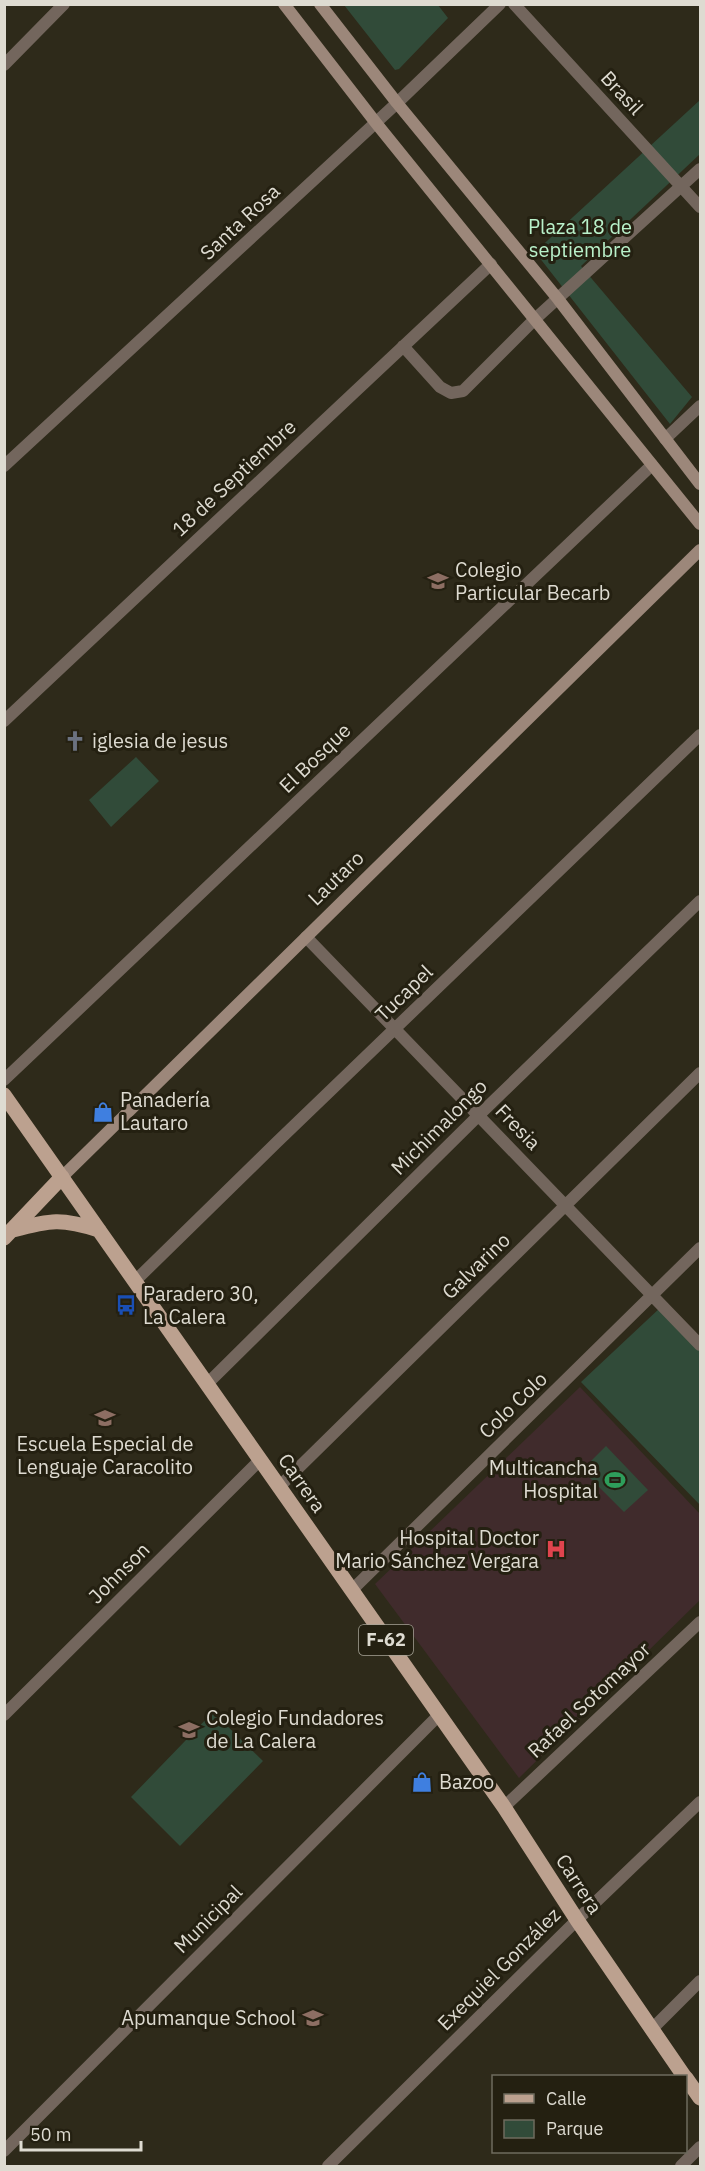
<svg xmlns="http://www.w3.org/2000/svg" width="705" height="2171" font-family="'IBM Plex Sans',sans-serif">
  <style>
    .medical { fill: #402b2c }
    .green { fill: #314b39 }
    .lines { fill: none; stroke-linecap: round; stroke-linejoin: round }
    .street { stroke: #73665d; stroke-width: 12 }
    .secondary { stroke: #9c877a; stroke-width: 12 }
    .primary { stroke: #bca18f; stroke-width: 15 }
    .labels { text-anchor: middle; stroke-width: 6; stroke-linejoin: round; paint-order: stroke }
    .shield { fill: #242011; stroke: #a6a397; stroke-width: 1.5 }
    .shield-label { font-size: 18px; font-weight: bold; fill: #dedbd1 }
    .street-label { font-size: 20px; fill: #dedbd1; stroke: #242011 }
    .park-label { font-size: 20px; fill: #b9f1ca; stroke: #242011 }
    .poi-label { font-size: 20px; fill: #dedbd1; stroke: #242011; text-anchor: start }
  </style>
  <rect width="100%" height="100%" fill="#2e2a1a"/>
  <path class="medical" d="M580 1387 700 1514V1600L519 1778 375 1584Z"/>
  <path class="green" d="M344 5H438L448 18 399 69 395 70Z
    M700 100V154L581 266 692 397 670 424 535 252Z
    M136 757 159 781 111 827 89 800Z
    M661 1307 700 1350V1505L581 1382Z
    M606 1446 648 1490 624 1512 582 1470Z
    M213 1712 263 1761 180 1846 131 1797Z"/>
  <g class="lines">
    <path class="street" d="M514 4 700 207
      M4 65 64 4
      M403 346 440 387 451 393 463 391 535 319 700 169
      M665 439 700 406
      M4 466 397 103 500 4
      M4 721 491 264
      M306 937 700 1345
      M4 1080 652 465
      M135 1281 276 1143 700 735
      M207 1384 479 1115 700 901
      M279 1487 700 1073
      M352 1590 700 1248
      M4 1715 260 1460
      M504 1807 700 1622
      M651 2030 700 1981
      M4 2151 439 1715
      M328 2166 577 1920 700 1802
      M681 2166 700 2147"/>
    <path class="secondary" d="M284 4 376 123 700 524
      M320 4 397 103 558 299 700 484
      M62 1177 700 550"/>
    <path class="primary" d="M4 1095 504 1807 577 1920 684 2076
      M13 1230C51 1220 61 1218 99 1230
      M4 1238 62 1177
      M686 2078 700 2098"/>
  </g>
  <defs>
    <g id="school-bare" transform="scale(1.62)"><path d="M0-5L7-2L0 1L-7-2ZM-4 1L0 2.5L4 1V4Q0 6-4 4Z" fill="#8d6e63" stroke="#242011" stroke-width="2.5" paint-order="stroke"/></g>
    <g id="church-bare" transform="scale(1.62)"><path d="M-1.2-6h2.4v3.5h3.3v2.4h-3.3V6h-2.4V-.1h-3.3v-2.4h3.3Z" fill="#6b7280" stroke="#242011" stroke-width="2.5" paint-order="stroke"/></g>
    <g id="shop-bare" transform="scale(1.62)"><path d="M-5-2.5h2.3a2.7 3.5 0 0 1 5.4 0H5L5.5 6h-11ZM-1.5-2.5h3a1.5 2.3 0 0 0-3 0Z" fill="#3f7fe0" stroke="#242011" stroke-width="2.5" paint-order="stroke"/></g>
    <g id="bus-bare" transform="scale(1.62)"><path d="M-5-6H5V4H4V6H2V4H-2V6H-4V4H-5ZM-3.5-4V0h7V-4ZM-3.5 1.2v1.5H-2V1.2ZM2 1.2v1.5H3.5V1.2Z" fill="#1a4fb4" stroke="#242011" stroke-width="2.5" paint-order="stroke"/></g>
    <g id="stadium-bare" transform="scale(1.62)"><path d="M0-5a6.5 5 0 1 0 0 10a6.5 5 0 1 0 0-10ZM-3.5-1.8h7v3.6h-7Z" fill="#2e9e5b" stroke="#242011" stroke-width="2.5" paint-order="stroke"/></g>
    <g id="hospital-bare" transform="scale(1.62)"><path d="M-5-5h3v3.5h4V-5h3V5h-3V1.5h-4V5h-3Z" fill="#e0444e" stroke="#242011" stroke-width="2.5" paint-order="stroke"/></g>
  </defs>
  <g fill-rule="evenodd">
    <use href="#school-bare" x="438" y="581"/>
    <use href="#church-bare" x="75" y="741"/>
    <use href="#shop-bare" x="103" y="1112"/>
    <use href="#bus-bare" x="126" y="1305"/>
    <use href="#school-bare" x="105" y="1418"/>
    <use href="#stadium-bare" x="615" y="1480"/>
    <use href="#hospital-bare" x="556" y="1549"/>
    <use href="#school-bare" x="189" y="1730"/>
    <use href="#shop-bare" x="422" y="1782"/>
    <use href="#school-bare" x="313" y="2018"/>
  </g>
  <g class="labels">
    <rect class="shield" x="359" y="1625" width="54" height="30" rx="4.5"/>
    <g class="shield-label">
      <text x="386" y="1646">F-62</text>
    </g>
    <g class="street-label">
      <text transform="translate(622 93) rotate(47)" y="7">Brasil</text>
      <text transform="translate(240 222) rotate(-43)" y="7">Santa Rosa</text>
      <text transform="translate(234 478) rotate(-43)" y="7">18 de Septiembre</text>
      <text transform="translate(315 758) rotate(-44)" y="7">El Bosque</text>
      <text transform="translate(336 878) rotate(-44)" y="7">Lautaro</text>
      <text transform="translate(404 993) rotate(-44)" y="7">Tucapel</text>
      <text transform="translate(439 1127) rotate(-45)" y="7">Michimalongo</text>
      <text transform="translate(518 1127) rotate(46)" y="7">Fresia</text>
      <text transform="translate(476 1266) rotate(-44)" y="7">Galvarino</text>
      <text transform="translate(513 1405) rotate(-44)" y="7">Colo Colo</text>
      <text transform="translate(302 1483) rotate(55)" y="7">Carrera</text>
      <text transform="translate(119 1573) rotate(-45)" y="7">Johnson</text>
      <text transform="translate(589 1700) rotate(-43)" y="7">Rafael Sotomayor</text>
      <text transform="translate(579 1884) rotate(57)" y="7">Carrera</text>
      <text transform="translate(208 1919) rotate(-45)" y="7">Municipal</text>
      <text transform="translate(499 1969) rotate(-45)" y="7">Exequiel González</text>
    </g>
    <g class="park-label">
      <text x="580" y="234">Plaza 18 de<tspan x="580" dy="23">septiembre</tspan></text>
    </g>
    <g class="poi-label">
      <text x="455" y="577">Colegio<tspan x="455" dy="23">Particular Becarb</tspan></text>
      <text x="92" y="748">iglesia de jesus</text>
      <text x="120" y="1107">Panadería<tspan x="120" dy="23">Lautaro</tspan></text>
      <text x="143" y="1301">Paradero 30,<tspan x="143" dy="23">La Calera</tspan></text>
      <text x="105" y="1451" text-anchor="middle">Escuela Especial de<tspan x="105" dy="23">Lenguaje Caracolito</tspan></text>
      <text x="598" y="1475" text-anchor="end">Multicancha<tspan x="598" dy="23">Hospital</tspan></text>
      <text x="539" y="1545" text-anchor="end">Hospital Doctor<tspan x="539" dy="23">Mario Sánchez Vergara</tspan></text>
      <text x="206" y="1725">Colegio Fundadores<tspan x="206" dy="23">de La Calera</tspan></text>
      <text x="439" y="1789">Bazoo</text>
      <text x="296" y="2025" text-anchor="end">Apumanque School</text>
    </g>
  </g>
  <rect width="705" height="2171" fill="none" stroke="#dedbd1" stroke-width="12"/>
  <rect x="492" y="2075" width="195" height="78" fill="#242011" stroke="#6e6b5e" stroke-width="1.5"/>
  <rect x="504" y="2094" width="30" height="9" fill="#bca18f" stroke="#6e6b5e" stroke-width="1.5"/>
  <text x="546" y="2105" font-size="18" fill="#dedbd1">Calle</text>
  <rect x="504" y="2120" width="30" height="18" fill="#314b39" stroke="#6e6b5e" stroke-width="1.5"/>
  <text x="546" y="2135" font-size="18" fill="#dedbd1">Parque</text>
  <path d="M21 2141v9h120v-9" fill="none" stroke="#dedbd1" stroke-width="3"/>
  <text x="30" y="2141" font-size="18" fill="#dedbd1" stroke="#242011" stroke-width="4.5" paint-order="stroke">50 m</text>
</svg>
